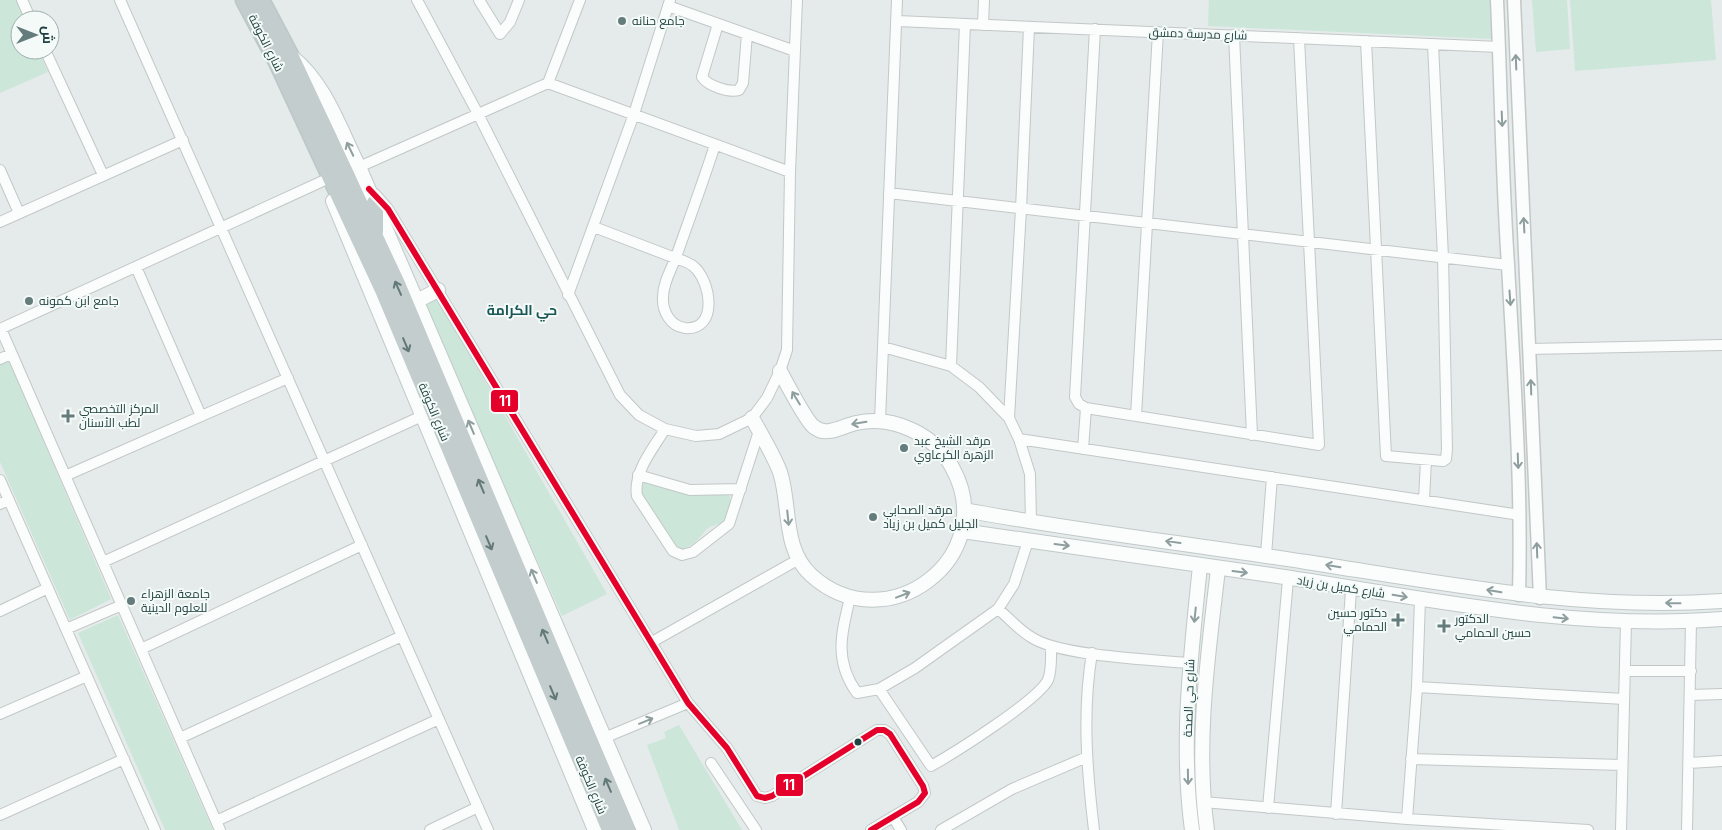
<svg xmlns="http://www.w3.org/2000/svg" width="1722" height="830" font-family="Inter,Cairo,sans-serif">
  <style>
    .grass { fill: #cce6da }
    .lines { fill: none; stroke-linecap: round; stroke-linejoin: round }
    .minor-casing { stroke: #c2c8c7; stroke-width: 12 }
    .tertiary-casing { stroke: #c2c8c7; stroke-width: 15 }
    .secondary-casing { stroke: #c0c9c8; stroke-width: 16 }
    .trunk-casing { stroke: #bcc7c7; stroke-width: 19 }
    .minor { stroke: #fbfcfc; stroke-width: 10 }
    .tertiary { stroke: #fbfcfc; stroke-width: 12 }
    .secondary { stroke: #fbfcfc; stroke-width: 14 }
    .trunk { stroke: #c4cdcd; stroke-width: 16 }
    .bus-1-casing { stroke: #f3faf8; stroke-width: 10 }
    .bus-1 { stroke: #e4002b; stroke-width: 6 }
    .oneway { stroke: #8e9e9e }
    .oneway2 { stroke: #627978 }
    .poi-dot { fill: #657c7c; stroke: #f3faf8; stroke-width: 2 }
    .bus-dot { fill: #204140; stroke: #f3faf8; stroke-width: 2 }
    .labels { text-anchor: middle; stroke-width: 4; stroke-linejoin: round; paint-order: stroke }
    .poi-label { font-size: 12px; fill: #204140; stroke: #f3faf8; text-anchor: start }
    .street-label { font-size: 12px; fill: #204140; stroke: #f3faf8 }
    .neighbourhood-label { font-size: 14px; font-weight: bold; fill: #195655; stroke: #f3faf8 }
    .line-badge { stroke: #f3faf8; stroke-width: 2 }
    .badge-label { font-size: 14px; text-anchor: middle; font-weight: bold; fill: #fff }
  </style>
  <rect width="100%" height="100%" fill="#e5ebea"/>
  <path class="grass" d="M0 0H16L25 20H20V50H38L48 72 0 93Z
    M1209 0H1491L1492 39 1208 26Z
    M1532 0H1567L1570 49 1536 52Z
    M1570 0H1711L1716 60 1575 71Z
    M438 299 607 594 562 616 423 304Z
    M8 358 111 599 70 620 0 462V362Z
    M644 482 693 494 729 493C731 500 731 514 725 520 720 525 712 525 707 529 699 538 694 546 682 549L674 544 640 494Z
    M118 615 213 830H165L78 633Z
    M679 725 742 830H679L647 745 666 738 664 732Z"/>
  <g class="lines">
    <g class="minor-casing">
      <path id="minor" d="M22 0 31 20
        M120 0 488 830
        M417 0 477 112 620 395 639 415 665 429 696 436 719 434 752 418 767 398 780 371 787 350 790 172 797 0
        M479 0 500 34 510 22 519 0
        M668 6 795 51
        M897 21 1499 47
        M718 24 702 77C708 86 729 93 739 90L743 83 747 34
        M983 25 984 0
        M1095 29 1075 397 1079 404 1086 408 1319 445 1299 38
        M1234 35 1252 435
        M1366 41 1386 456 1443 461 1446 459 1447 449 1443 257 1433 44
        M45 50 103 175
        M548 83 580 0
        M359 167 548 83 790 172
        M0 170 19 213
        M889 193 1508 265
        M375 194 388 209 688 703 727 748 757 796 765 798 772 796 877 730H884L890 734 923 786 925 793 918 802 871 830
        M0 222 183 140
        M594 227 675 258C681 260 688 262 693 266 711 280 719 331 685 328 670 326 662 311 663 297 663 283 671 270 676 257 689 220 703 182 715 145
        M136 267 201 416
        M568 295 634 114 670 0
        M0 329 325 180
        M1 329 220 830
        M883 347 951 366 979 387 1009 418 1019 439 1030 474 1031 522
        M1529 349 1722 345
        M0 359 11 354
        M951 366 965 24
        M1136 416 1158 32
        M1009 418 1021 209 1029 27
        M880 421 897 0
        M665 429C653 449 633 472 637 496L673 551 682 555 693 552 729 524 759 431
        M1019 439 1520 515
        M1083 449 1086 408
        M638 475 690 490 741 489
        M65 476 288 378
        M0 480 155 830
        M1424 500 1426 460
        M0 504 9 500
        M1266 555 1272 477
        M103 562 422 416
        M850 598C841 634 834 661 857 693L879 689 915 668 998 609 1014 584 1028 541
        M998 609C1009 618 1019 630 1031 637 1058 656 1154 660 1190 663
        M0 611 48 588
        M66 629 122 605
        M652 642 799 559
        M141 649 362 545
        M1092 653C1082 712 1087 771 1094 830
        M1625 671H1691
        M1417 687 1624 699
        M879 689 931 766C954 753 1037 701 1048 680 1052 670 1051 656 1051 646
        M1691 695 1722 694
        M0 714 87 676
        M180 738 402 636
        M604 738 688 703
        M1411 759 1622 765
        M711 763 756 830
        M1689 763 1722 761
        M1203 802 1407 819 1588 830
        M1268 808 1288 579
        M1336 814 1351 590
        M0 815 124 759
        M893 817 901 830
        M1407 819 1417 687 1420 599
        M216 821 439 719
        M430 830 478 807
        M941 830 1012 789 1087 757
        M1621 830 1626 621
        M1687 830 1691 622"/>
    </g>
    <g class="tertiary-casing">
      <path id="tertiary" d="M1497 0C1501 88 1502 177 1508 265 1514 375 1522 485 1519 595
        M1514 0 1540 598"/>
    </g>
    <g class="secondary-casing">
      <path id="secondary" d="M292 57C326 84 340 130 359 167L644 830
        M333 201 595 830
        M417 301 438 290
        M752 418C762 436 773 454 780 472 791 506 782 548 811 575 887 644 1002 556 952 467 934 434 893 415 856 423 842 426 826 438 813 426 805 419 786 382 780 371
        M964 510C1077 531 1192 544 1306 562 1443 583 1582 611 1722 601
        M962 531C1065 546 1168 561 1271 575 1420 597 1570 631 1722 619
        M1192 830C1180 742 1191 654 1200 566
        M1207 830C1195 743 1208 656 1218 569"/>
    </g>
    <g class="trunk-casing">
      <path id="trunk" d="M244 0 277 62 383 290 610 830
        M261 0 290 55 398 286 627 830
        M375 232V203"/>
    </g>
    <use href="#minor" class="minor"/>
    <use href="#tertiary" class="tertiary"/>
    <use href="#secondary" class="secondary"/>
    <use href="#trunk" class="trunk"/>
    <g class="bus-1-casing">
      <path id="bus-1" d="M369 189 388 209 688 703 727 748 757 796 765 798 772 796 877 730H884L890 734 923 786 925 793 918 802 871 830"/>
    </g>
    <use href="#bus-1" class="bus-1"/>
  </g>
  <defs><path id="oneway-shaft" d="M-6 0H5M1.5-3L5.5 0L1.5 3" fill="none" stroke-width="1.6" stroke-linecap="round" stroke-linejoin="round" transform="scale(1.25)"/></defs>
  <g class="oneway">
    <use href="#oneway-shaft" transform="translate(1516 62) rotate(-92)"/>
    <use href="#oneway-shaft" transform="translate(1502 119) rotate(88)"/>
    <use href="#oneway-shaft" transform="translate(350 149) rotate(-116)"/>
    <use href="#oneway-shaft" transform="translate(1524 225) rotate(-93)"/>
    <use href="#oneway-shaft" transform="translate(1510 298) rotate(86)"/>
    <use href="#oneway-shaft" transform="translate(1531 387) rotate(-92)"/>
    <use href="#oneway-shaft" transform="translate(796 398) rotate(-121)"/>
    <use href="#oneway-shaft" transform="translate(859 423) rotate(171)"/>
    <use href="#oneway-shaft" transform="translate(471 427) rotate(-113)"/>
    <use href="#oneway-shaft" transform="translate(1518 461) rotate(88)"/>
    <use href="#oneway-shaft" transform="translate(788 518) rotate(84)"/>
    <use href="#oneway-shaft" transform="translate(1173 542) rotate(-172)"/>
    <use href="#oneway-shaft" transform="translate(1062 545) rotate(7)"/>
    <use href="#oneway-shaft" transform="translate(1537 550) rotate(-92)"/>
    <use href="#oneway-shaft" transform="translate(1333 566) rotate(-171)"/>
    <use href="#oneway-shaft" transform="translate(1240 572) rotate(7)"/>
    <use href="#oneway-shaft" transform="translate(534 576) rotate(-113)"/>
    <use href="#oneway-shaft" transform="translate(1494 591) rotate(-171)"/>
    <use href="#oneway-shaft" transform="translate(903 595) rotate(-21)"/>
    <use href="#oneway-shaft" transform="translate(1400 596) rotate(9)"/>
    <use href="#oneway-shaft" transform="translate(1673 603) rotate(-179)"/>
    <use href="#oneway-shaft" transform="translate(1195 615) rotate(96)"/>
    <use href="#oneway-shaft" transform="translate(1561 618) rotate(6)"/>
    <use href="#oneway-shaft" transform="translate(646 721) rotate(-22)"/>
    <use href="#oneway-shaft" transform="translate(1188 777) rotate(89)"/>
  </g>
  <g class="oneway2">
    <use href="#oneway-shaft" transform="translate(398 288) rotate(-114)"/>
    <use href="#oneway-shaft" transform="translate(406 345) rotate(67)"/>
    <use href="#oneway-shaft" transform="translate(481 486) rotate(-113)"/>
    <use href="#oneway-shaft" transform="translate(489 543) rotate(67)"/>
    <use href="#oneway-shaft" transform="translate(545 636) rotate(-113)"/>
    <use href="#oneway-shaft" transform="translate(553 693) rotate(67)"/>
    <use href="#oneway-shaft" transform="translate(608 785) rotate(-113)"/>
  </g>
  <g class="poi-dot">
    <circle cx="622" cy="21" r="5"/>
    <circle cx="29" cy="301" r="5"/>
    <path d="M65.5 408.5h5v5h5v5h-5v5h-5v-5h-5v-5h5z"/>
    <circle cx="904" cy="448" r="5"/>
    <circle cx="873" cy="517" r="5"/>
    <circle cx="131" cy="601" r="5"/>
    <path d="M1395.5 612.5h5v5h5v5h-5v5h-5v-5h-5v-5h5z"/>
    <path d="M1441.5 618.5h5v5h5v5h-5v5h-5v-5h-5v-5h5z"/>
  </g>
  <circle class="bus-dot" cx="858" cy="742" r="4.5"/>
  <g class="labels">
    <g class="poi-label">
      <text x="632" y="25">جامع حنانه</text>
      <text x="39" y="305">جامع ابن كمونه</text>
      <text x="79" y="413">المركز التخصصي<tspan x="79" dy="14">لطب الأسنان</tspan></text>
      <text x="914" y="445">مرقد الشيخ عبد<tspan x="914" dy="14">الزهرة الكرعاوي</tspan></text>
      <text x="883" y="514">مرقد الصحابي<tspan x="883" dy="14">الجليل كميل بن زياد</tspan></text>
      <text x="141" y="598">جامعة الزهراء<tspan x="141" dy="14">للعلوم الدينية</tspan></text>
      <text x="1387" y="617" text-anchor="end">دكتور حسين<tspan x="1387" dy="14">الحمامي</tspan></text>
      <text x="1455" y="623">الدكتور<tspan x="1455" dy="14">حسين الحمامي</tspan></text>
    </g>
    <g class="street-label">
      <text transform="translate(1198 34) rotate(2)" y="4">شارع مدرسة دمشق</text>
      <text transform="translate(266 43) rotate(63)" y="4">شارع الكوفة</text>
      <text transform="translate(434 412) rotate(67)" y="4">شارع الكوفة</text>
      <text transform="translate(1341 587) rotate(9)" y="4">شارع كميل بن زياد</text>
      <text transform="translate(1189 698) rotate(-88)" y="4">شارع حي الصحة</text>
      <text transform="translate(591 785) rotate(67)" y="4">شارع الكوفة</text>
    </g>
    <g class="neighbourhood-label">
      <text x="522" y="315">حي الكرامة</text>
    </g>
  </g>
  <g class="line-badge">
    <rect x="490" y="389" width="29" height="24" rx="5" fill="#e4002b"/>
    <rect x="775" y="773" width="29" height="24" rx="5" fill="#e4002b"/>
  </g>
  <g class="badge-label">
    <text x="505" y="406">11</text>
    <text x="789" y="790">11</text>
  </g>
  <g transform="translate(35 35) rotate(90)"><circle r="24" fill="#f3faf8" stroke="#9fb0ae"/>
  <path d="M0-4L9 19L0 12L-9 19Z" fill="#657c7c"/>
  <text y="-8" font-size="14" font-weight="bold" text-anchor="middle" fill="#204140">ش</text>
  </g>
</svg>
